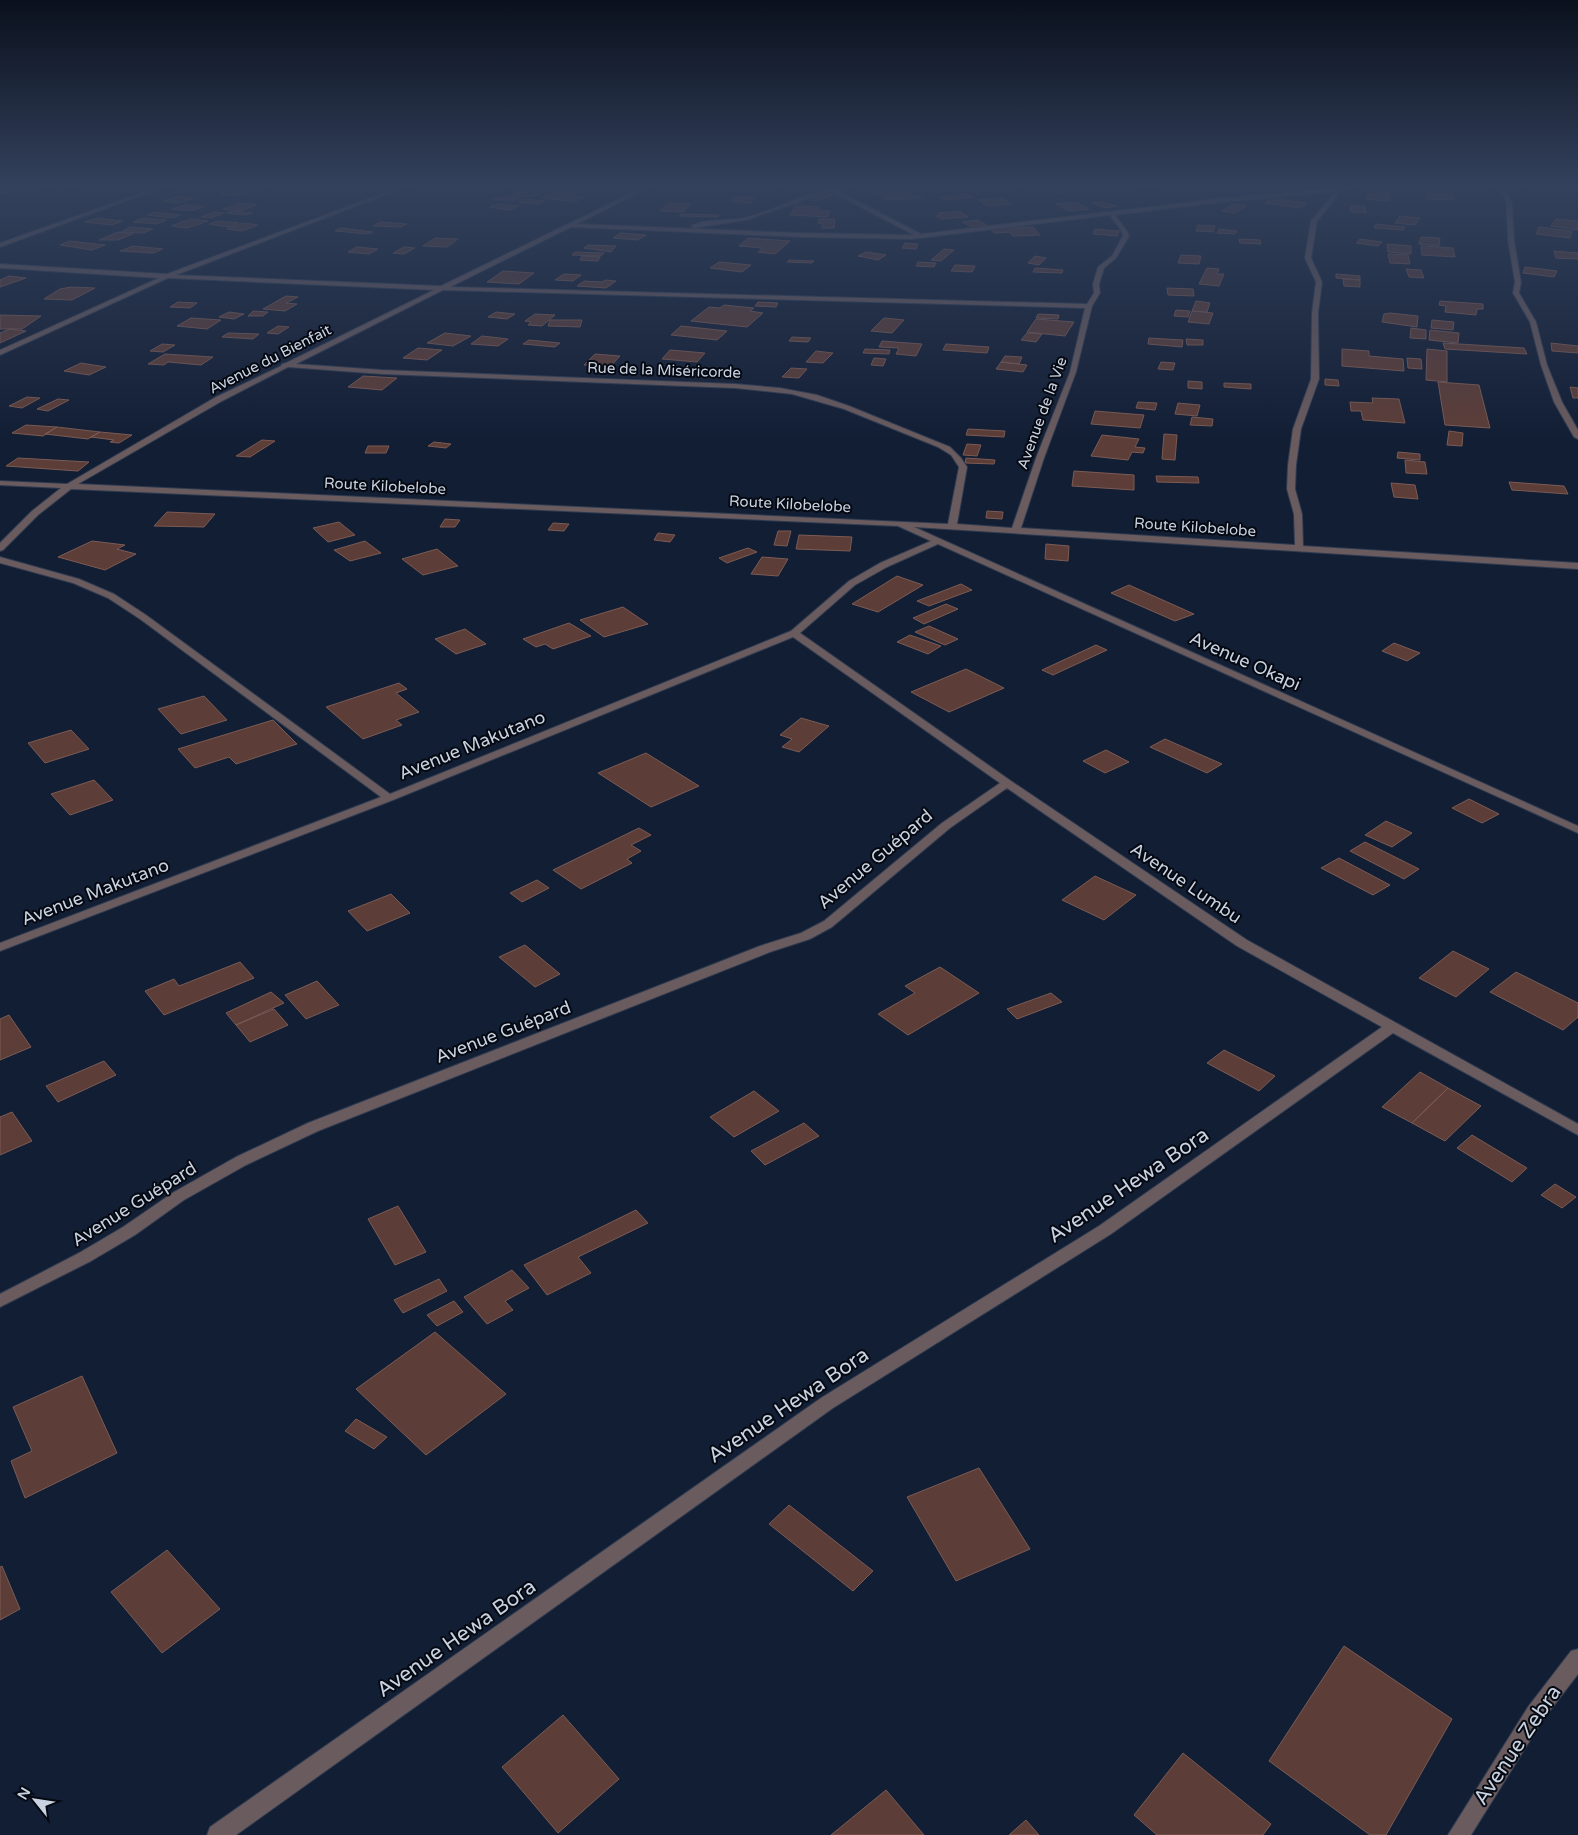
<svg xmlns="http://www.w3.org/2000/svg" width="1578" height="1835" font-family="'Varela Round',sans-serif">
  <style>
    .building { fill: #5c3d37; stroke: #7c5b54 }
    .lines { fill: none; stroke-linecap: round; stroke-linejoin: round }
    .minor-casing { stroke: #2f3b50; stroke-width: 2 }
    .minor { fill: #6a5b5e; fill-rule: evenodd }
    .labels { text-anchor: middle; stroke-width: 4; stroke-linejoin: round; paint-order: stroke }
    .far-street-label { font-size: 15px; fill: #c9d2e0; stroke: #050912 }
    .street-label { font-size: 18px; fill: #c9d2e0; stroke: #050912 }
    .near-street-label { font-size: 21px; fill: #c9d2e0; stroke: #050912 }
  </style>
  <rect width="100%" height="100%" fill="#121e34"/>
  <path class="building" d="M52 184H81L64 189 42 187Z
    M260 184 271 185 255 191 245 190Z
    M515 184 530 186 522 189 506 187Z
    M761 184 783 186 775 191 753 189Z
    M1132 184H1157L1162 185 1142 188Z
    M1405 184H1407L1420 185 1417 192 1401 191Z
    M284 186 301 188 289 192 272 190Z
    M892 186 904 190 908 194 923 198 889 200 861 190Z
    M12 187 26 189 7 194 0 193 7 191 2 190Z
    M527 188 545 190 532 197 524 196 515 200H492L497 197 506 198Z
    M1050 188H1064L1070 192 1056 193Z
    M228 190 251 191 241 196 219 194Z
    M560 190 575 192 567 195 585 197 575 202 542 198Z
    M1369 191 1391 193 1390 197 1367 195Z
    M825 193 832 195 816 201 806 199Z
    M1427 193 1453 195 1454 200 1427 199Z
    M966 194 974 197 947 200 939 197Z
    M1367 195 1390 197 1389 201 1366 199Z
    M179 196 193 199 178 203 164 201Z
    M733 197H755L751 203 730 201Z
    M1003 198 1012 204 988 206 978 200Z
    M1272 198 1307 203 1300 208 1265 203Z
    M526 199 545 201 538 204 519 202Z
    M1076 202 1089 209 1069 211 1056 204Z
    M1102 202 1116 206 1106 208 1092 203Z
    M239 203 257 205 241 211 223 209Z
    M669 203 691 204 683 212 660 211Z
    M498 204 518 206 510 210 489 207Z
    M1233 204 1246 206 1235 213 1222 211Z
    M185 205 203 207 191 211 172 209Z
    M796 206 820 207 818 211H830L827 217 790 215Z
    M1350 206H1365L1366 213 1351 212Z
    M233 211 252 213 245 215 226 213Z
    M959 211 968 217 941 219 936 216 941 215 938 213Z
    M155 212 180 215 172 218 147 215Z
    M213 212 224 213 211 218 201 217Z
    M681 214 719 215 718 217 679 216Z
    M1400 216 1420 218 1415 225 1395 223Z
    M97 218 123 221 112 225 85 222Z
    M143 218 166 220 157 224 133 222Z
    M191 219 208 221 187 228 171 226Z
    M819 219H835L834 228H822L823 224 818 223Z
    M1556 219 1578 221V230L1551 226Z
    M977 220 987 225 972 227 962 222Z
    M219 221 239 223 229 227 209 224Z
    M380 222 407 224 401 227 373 226Z
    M243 223 258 225 242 231 227 229Z
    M1376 224 1405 227 1403 230 1374 228Z
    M1198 225 1215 226 1213 232 1196 231Z
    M131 227 153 229 143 233 121 232Z
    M1033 227 1040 235 1013 236 1009 232 994 233 990 229Z
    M1539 227 1572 231 1570 238 1536 234Z
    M341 228 373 232 367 234 335 231Z
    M1095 229 1119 231 1117 236 1093 234Z
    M1219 229 1237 231 1235 234 1217 233Z
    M118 232 133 234 118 240H99Z
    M621 233 646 235 638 240 613 238Z
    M1421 237 1440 238 1439 246 1419 244Z
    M435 238 458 239 447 247 423 246Z
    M748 238 790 241 775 254 758 252 763 248 739 246Z
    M1239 239 1260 240 1261 244 1240 243Z
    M1360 239 1382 242 1378 246 1356 243Z
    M69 241 105 245 92 250 60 245Z
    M905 243 918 244 916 249 902 248Z
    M1387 244 1411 246V254L1388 252Z
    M588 245 616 246 611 252 584 248Z
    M133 246 163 249 153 253 120 251Z
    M1421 246 1453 248 1455 257 1422 255Z
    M357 247 378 249 369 254 348 252Z
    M404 247 415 248 404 254 393 253Z
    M944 249 954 250 941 261 931 260Z
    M1554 251 1578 253V259L1556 258Z
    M575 252 604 253 601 256 572 255Z
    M866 252 886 255 878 260 858 256Z
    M1388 254 1408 255 1410 264 1390 263Z
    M1181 255 1201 256 1199 264 1178 263Z
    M582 256 600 257 598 261 580 260Z
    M1035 256 1046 258 1039 265 1028 263Z
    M789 260 814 261 812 263 787 262Z
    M719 262 751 265 742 272 710 268Z
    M918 262 936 263 934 267 916 266Z
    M955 265 975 266 972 272 951 271Z
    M1525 267 1557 271 1554 277 1523 273Z
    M1035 268 1063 270 1062 273 1033 272Z
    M1207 268 1219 269 1217 274H1224L1219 286 1199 284Z
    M1406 269 1421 270 1424 278 1409 277Z
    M503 271 534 273 519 284 487 282Z
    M564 274 581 275 573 281 555 280Z
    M1336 274 1360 276V280L1336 278Z
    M9 276 26 278 0 287V280Z
    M1343 279 1360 280V287L1344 286Z
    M606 280 616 281 606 288 577 286 584 281 602 282Z
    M71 287 95 288 72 300 44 299 60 289Z
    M1167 288 1193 289 1194 296 1168 295Z
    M286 296 298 297 286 303 297 304 285 311 263 309Z
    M1196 301 1210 303 1207 312 1192 311Z
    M1440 301 1483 304V309H1477L1476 315 1445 312 1446 306 1439 305Z
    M178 302 197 303 190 308 170 307Z
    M758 302 778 303 776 307 755 306Z
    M724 305 754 308 750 311 763 313 747 327 691 321 709 307 720 308Z
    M1176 310 1190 311 1188 317 1174 316Z
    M253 311 268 312 263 316H248Z
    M1192 311 1213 313 1209 324 1188 322Z
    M229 312 244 314 234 319 219 317Z
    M496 312 515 314 507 319 488 317Z
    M1390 313 1418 316 1417 327 1382 322 1384 314Z
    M535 314 555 315 542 326 528 325 531 322 525 321Z
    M1038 314 1059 315 1058 319 1036 318Z
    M0 315 41 316 22 329H0Z
    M191 318 221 320 207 329 177 326Z
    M884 318 904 320 892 333 871 331Z
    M1036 319 1074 322 1065 336 1027 332Z
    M550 320H582L580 327 548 326Z
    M1432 320 1454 322 1453 330 1431 328Z
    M278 326 289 327 278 334 267 333Z
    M681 326 727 331 717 340 671 335Z
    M1411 328 1426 330V339L1410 338Z
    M10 329 26 331 0 343V333Z
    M1430 330 1459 333 1458 343 1429 340Z
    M228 333 259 334 253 339 222 337Z
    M445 333 471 336 453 346 427 343Z
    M1027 333 1042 334 1036 342 1021 340Z
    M482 336 508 339 498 346 471 344Z
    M792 337 811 338 808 342 789 341Z
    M1149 338 1183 340 1182 347 1148 344Z
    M1186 339 1203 340V345H1187Z
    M529 340 560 343 555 347 523 344Z
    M882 341 922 344 916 356 896 354 899 348 879 347Z
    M1443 343 1524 348 1527 354 1445 349Z
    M1551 343 1578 346V353L1552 351Z
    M162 344 175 345 163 352 150 351Z
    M946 344 989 347 987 353 943 350Z
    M418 348 442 350 427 360 403 358Z
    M865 349 890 350 889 354 863 353Z
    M1342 349 1369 351V356L1403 359 1404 371 1342 366Z
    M1427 349 1447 351V382L1426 380Z
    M670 350 705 353 697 362 662 359Z
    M816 351 833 353 823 363 806 362Z
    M165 354 213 357 201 365 168 362 164 365 148 364Z
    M595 354 620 356 610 367 584 365Z
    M1005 356 1022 357 1019 364 1001 362Z
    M874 358 886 359 883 366 871 365Z
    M1407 358 1421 359 1422 369 1408 368Z
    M1001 362 1027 365 1023 372 996 369Z
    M1161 362 1175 363 1173 370 1158 369Z
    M81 363 106 367 89 375 64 371Z
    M791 368 807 369 799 378 782 377Z
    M363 376 397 378 382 390 348 387Z
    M1325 379 1338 380 1339 386 1325 385Z
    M1188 381 1202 382V389L1188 388Z
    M1438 382 1479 385 1490 428 1445 425Z
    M1224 383 1251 384V389L1224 387Z
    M1570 387 1578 388V398H1573Z
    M27 397 40 398 22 408 9 406Z
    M1372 398 1399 399 1405 423 1363 420 1361 411H1351L1350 402 1373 403Z
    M58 399 69 400 48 411 37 409Z
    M1138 402 1157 403 1155 410 1136 408Z
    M1178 403 1200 405 1197 416 1175 414Z
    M1095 411 1144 415 1140 428 1091 424Z
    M1192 417 1213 419 1212 426 1190 425Z
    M26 425 57 427 43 436 12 433Z
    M57 427 100 432 88 439 45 434Z
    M968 429 1005 431 1004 437 966 435Z
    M1449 431 1463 433 1462 446 1447 445Z
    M100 432 132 435 119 443 110 442 114 440 91 437Z
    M1164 434 1177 435 1175 460 1162 459Z
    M1102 435 1139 439 1135 447 1145 448 1143 453 1132 452 1128 460 1091 456Z
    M262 440 275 441 250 457 236 456Z
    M434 442 451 444 446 448 428 446Z
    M967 444 981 445 977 456 963 455Z
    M368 446H389L386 453H365Z
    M1398 452 1420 454V460L1397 458Z
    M18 458 89 462 78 471 6 466Z
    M966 458 995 460 994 464 965 463Z
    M1405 460 1425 462 1427 474 1406 473Z
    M1074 471 1134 475V490L1072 486Z
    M1156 476 1198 477 1199 483 1157 482Z
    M1509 482 1564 486 1568 494 1512 490Z
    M1391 483 1415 485 1418 499 1394 497Z
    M987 511 1003 512 1002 519 986 518Z
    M167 512 215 514 204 527 154 526Z
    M445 519 460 520 455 527H440Z
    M339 522 355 535 328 542 313 528Z
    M553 523 569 524 564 531 548 530Z
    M778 531H791L787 546 774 545Z
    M658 533 675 535 670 542 654 540Z
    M799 535 852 537 850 551 796 549Z
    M92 541 125 545 117 549 136 554 105 570 58 557Z
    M365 541 381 553 350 561 334 550Z
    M1046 544 1069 546 1068 561 1045 559Z
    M748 548 757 552 727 563 719 558Z
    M437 549 458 566 423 575 402 559Z
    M762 557 788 559 778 576 751 574Z
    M897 576 923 585 878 612 852 604Z
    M961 584 972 590 929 606 917 601Z
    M1129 585 1194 614 1175 621 1111 593Z
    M946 604 958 609 924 624 913 618Z
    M623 607 648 624 604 637 580 620Z
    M569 623 591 636 553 649 545 644 536 647 523 639Z
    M929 626 958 639 945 645 915 632Z
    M465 629 486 644 456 654 435 639Z
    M910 635 941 646 928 654 897 642Z
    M1394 643 1420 653 1407 661 1382 651Z
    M1096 645 1107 650 1053 675 1042 670Z
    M966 669 1004 688 949 712 911 692Z
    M399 683 407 689 396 693 419 712 396 720 402 725 363 739 326 707Z
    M204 696 227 720 181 734 158 709Z
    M801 718 829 726 799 752 782 747 792 739 780 735Z
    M273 720 297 744 236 764 229 757 195 768 178 749Z
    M71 730 89 749 45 763 28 743Z
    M1165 739 1222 764 1207 773 1150 747Z
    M1106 750 1129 762 1105 773 1083 761Z
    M646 753 699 786 651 807 598 773Z
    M94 780 113 800 70 815 51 794Z
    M1469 799 1499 814 1482 823 1452 808Z
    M1386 821 1412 833 1392 847 1365 835Z
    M639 828 651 835 631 845 641 851 627 859 632 863 581 889 553 870Z
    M1365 842 1419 869 1404 879 1350 851Z
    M1339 858 1390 885 1373 895 1321 868Z
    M1095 876 1136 895 1104 920 1062 900Z
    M537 880 549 888 522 902 510 893Z
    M391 894 410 913 367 931 348 911Z
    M525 945 560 974 535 987 499 957Z
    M1453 951 1489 969 1456 997 1419 978Z
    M240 962 254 978 164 1015 145 991 174 979 179 986Z
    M940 967 979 993 908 1035 878 1014 915 993 905 986Z
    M1516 972 1578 1003V1017L1563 1030 1490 992Z
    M317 981 339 1005 306 1019 285 995Z
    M271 992 284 1003 236 1025 226 1013Z
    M1051 993 1062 1002 1017 1019 1007 1009Z
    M274 1009 288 1025 250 1042 236 1025Z
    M9 1015 31 1047 0 1060V1019Z
    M1224 1050 1275 1076 1259 1091 1207 1063Z
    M104 1061 116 1075 58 1102 46 1086Z
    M1420 1072 1448 1088 1412 1123 1382 1107Z
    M1448 1088 1481 1106 1445 1141 1412 1123Z
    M754 1091 779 1111 734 1137 710 1117Z
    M12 1112 32 1141 0 1155V1117Z
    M804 1123 819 1136 765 1165 751 1151Z
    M1472 1135 1527 1168 1512 1182 1457 1148Z
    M1555 1184 1576 1197 1562 1208 1541 1195Z
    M398 1206 426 1252 395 1265 368 1219Z
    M636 1210 648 1223 578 1257 591 1273 547 1295 524 1265Z
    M512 1270 529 1288 505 1301 513 1310 487 1324 464 1297Z
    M439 1279 447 1291 403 1313 394 1300Z
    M454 1301 463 1312 437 1326 427 1315Z
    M435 1332 506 1394 426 1455 356 1389Z
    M82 1376 117 1453 25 1498 11 1461 32 1451 13 1407Z
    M356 1419 387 1437 374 1449 345 1431Z
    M979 1468 1030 1549 956 1581 907 1497Z
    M789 1505 873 1571 853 1591 769 1524Z
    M167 1550 220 1609 162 1653 111 1592Z
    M2 1566 20 1609 0 1620V1567Z
    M1344 1646 1452 1719 1386 1835H1370L1269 1761Z
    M563 1715 619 1779 558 1833 502 1767Z
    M1183 1753 1271 1824 1263 1835H1157L1134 1815Z
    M886 1790 924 1835H831Z
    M1026 1820 1039 1835H1009Z"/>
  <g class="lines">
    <g class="minor-casing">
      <path id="minor" d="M167 184H173L0 247V243Z
        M408 184H414L176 275 441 286 650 184H656L577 224 800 233 912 235H914L830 191 747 220 694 228 691 226C705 218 728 221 744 218 788 207 828 178 875 184L836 190 921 234 1224 198 1336 188 1361 184 1355 188 1338 191 1337 197 1317 221 1311 258 1322 282 1318 313 1319 379 1301 429 1296 465 1295 489 1302 514 1303 546 1578 563V569L914 527 1578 826V833L938 544 887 567 855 585 800 633 1011 781 1247 940 1578 1124V1135L1393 1033 1111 1234 833 1408 236 1835H207L210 1827 821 1398 1099 1226 1382 1027 1237 946 1007 788 950 828 832 927 810 939 770 952 318 1131 246 1165 184 1200 135 1235 91 1261 0 1307V1294L79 1253 123 1227 174 1192 236 1157 308 1123 760 946 801 933 824 921 942 823 1000 783 793 637 393 800 0 951V943L381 797 140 619 108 598 73 583 0 563V557L79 579 114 594 146 615 390 794 791 631 849 581 880 563 931 541 898 526 71 489 38 515 3 550 0 551V543L32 511 61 488 0 485V481L67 484 216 397 281 366 282 364 286 363 434 290 168 278 0 355V350L159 278 0 268V264L167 274ZM1333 192 1332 196 1311 221 1305 258 1316 282 1312 313 1311 379 1293 429 1288 465 1287 489 1294 514 1295 545 1021 528 1044 458 1076 372 1092 306 1100 293 1099 284 1104 268 1116 258 1129 236C1127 228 1119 222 1115 215L1224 202ZM1110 215C1114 222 1122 229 1123 236L1112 256 1098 267 1093 284 1094 293 1087 304 450 287 571 227 800 237 912 239ZM443 290 1085 308 1070 372 1036 458 1012 528 957 524 967 467 961 458 950 447 849 406 817 395 780 388 735 384 382 370 296 364ZM288 367 382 374 735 388 792 394 844 409 938 447 951 455 959 467 948 524 78 484 222 401Z
        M1483 184 1502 187 1512 201 1514 240 1521 282 1519 293 1536 322 1547 365 1562 402 1578 430V439L1574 437 1554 402 1541 365 1530 322 1513 293 1515 282 1508 240 1506 201 1498 189Z
        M1578 1649V1674L1542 1721 1471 1835H1448L1528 1707 1571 1651Z"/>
    </g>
    <use href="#minor" class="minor"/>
  </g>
  <linearGradient id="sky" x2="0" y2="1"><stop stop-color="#0a101d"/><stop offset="0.42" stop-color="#33415c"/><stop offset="1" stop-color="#33415c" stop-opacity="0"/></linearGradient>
  <rect width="1578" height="440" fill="url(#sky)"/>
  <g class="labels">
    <g class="far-street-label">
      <text transform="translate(270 359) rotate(-27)" y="5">Avenue du Bienfait</text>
      <text transform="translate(664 370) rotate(2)" y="5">Rue de la Miséricorde</text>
      <text transform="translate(1042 413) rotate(-70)" y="5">Avenue de la Vie</text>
      <text transform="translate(385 486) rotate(3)" y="5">Route Kilobelobe</text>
      <text transform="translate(790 504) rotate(3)" y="5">Route Kilobelobe</text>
      <text transform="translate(1195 527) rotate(4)" y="5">Route Kilobelobe</text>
    </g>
    <g class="street-label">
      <text transform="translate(1245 661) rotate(24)" y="6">Avenue Okapi</text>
      <text transform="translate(472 745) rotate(-22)" y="6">Avenue Makutano</text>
      <text transform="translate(875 859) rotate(-40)" y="6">Avenue Guépard</text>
      <text transform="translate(1186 883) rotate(34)" y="6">Avenue Lumbu</text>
      <text transform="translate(95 892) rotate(-21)" y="6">Avenue Makutano</text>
      <text transform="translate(503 1032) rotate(-21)" y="6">Avenue Guépard</text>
      <text transform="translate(134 1204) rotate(-32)" y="6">Avenue Guépard</text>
    </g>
    <g class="near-street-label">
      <text transform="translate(1128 1185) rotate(-34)" y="7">Avenue Hewa Bora</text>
      <text transform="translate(788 1405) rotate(-34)" y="7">Avenue Hewa Bora</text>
      <text transform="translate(456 1638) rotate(-35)" y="7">Avenue Hewa Bora</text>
      <text transform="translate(1517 1745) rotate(-56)" y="7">Avenue Zebra</text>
    </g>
  </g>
  <g transform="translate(35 1800) rotate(300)" stroke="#050912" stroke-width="4" paint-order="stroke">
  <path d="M0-4L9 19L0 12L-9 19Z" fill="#c9d2e0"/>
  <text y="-8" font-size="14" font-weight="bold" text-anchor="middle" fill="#c9d2e0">N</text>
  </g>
</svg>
